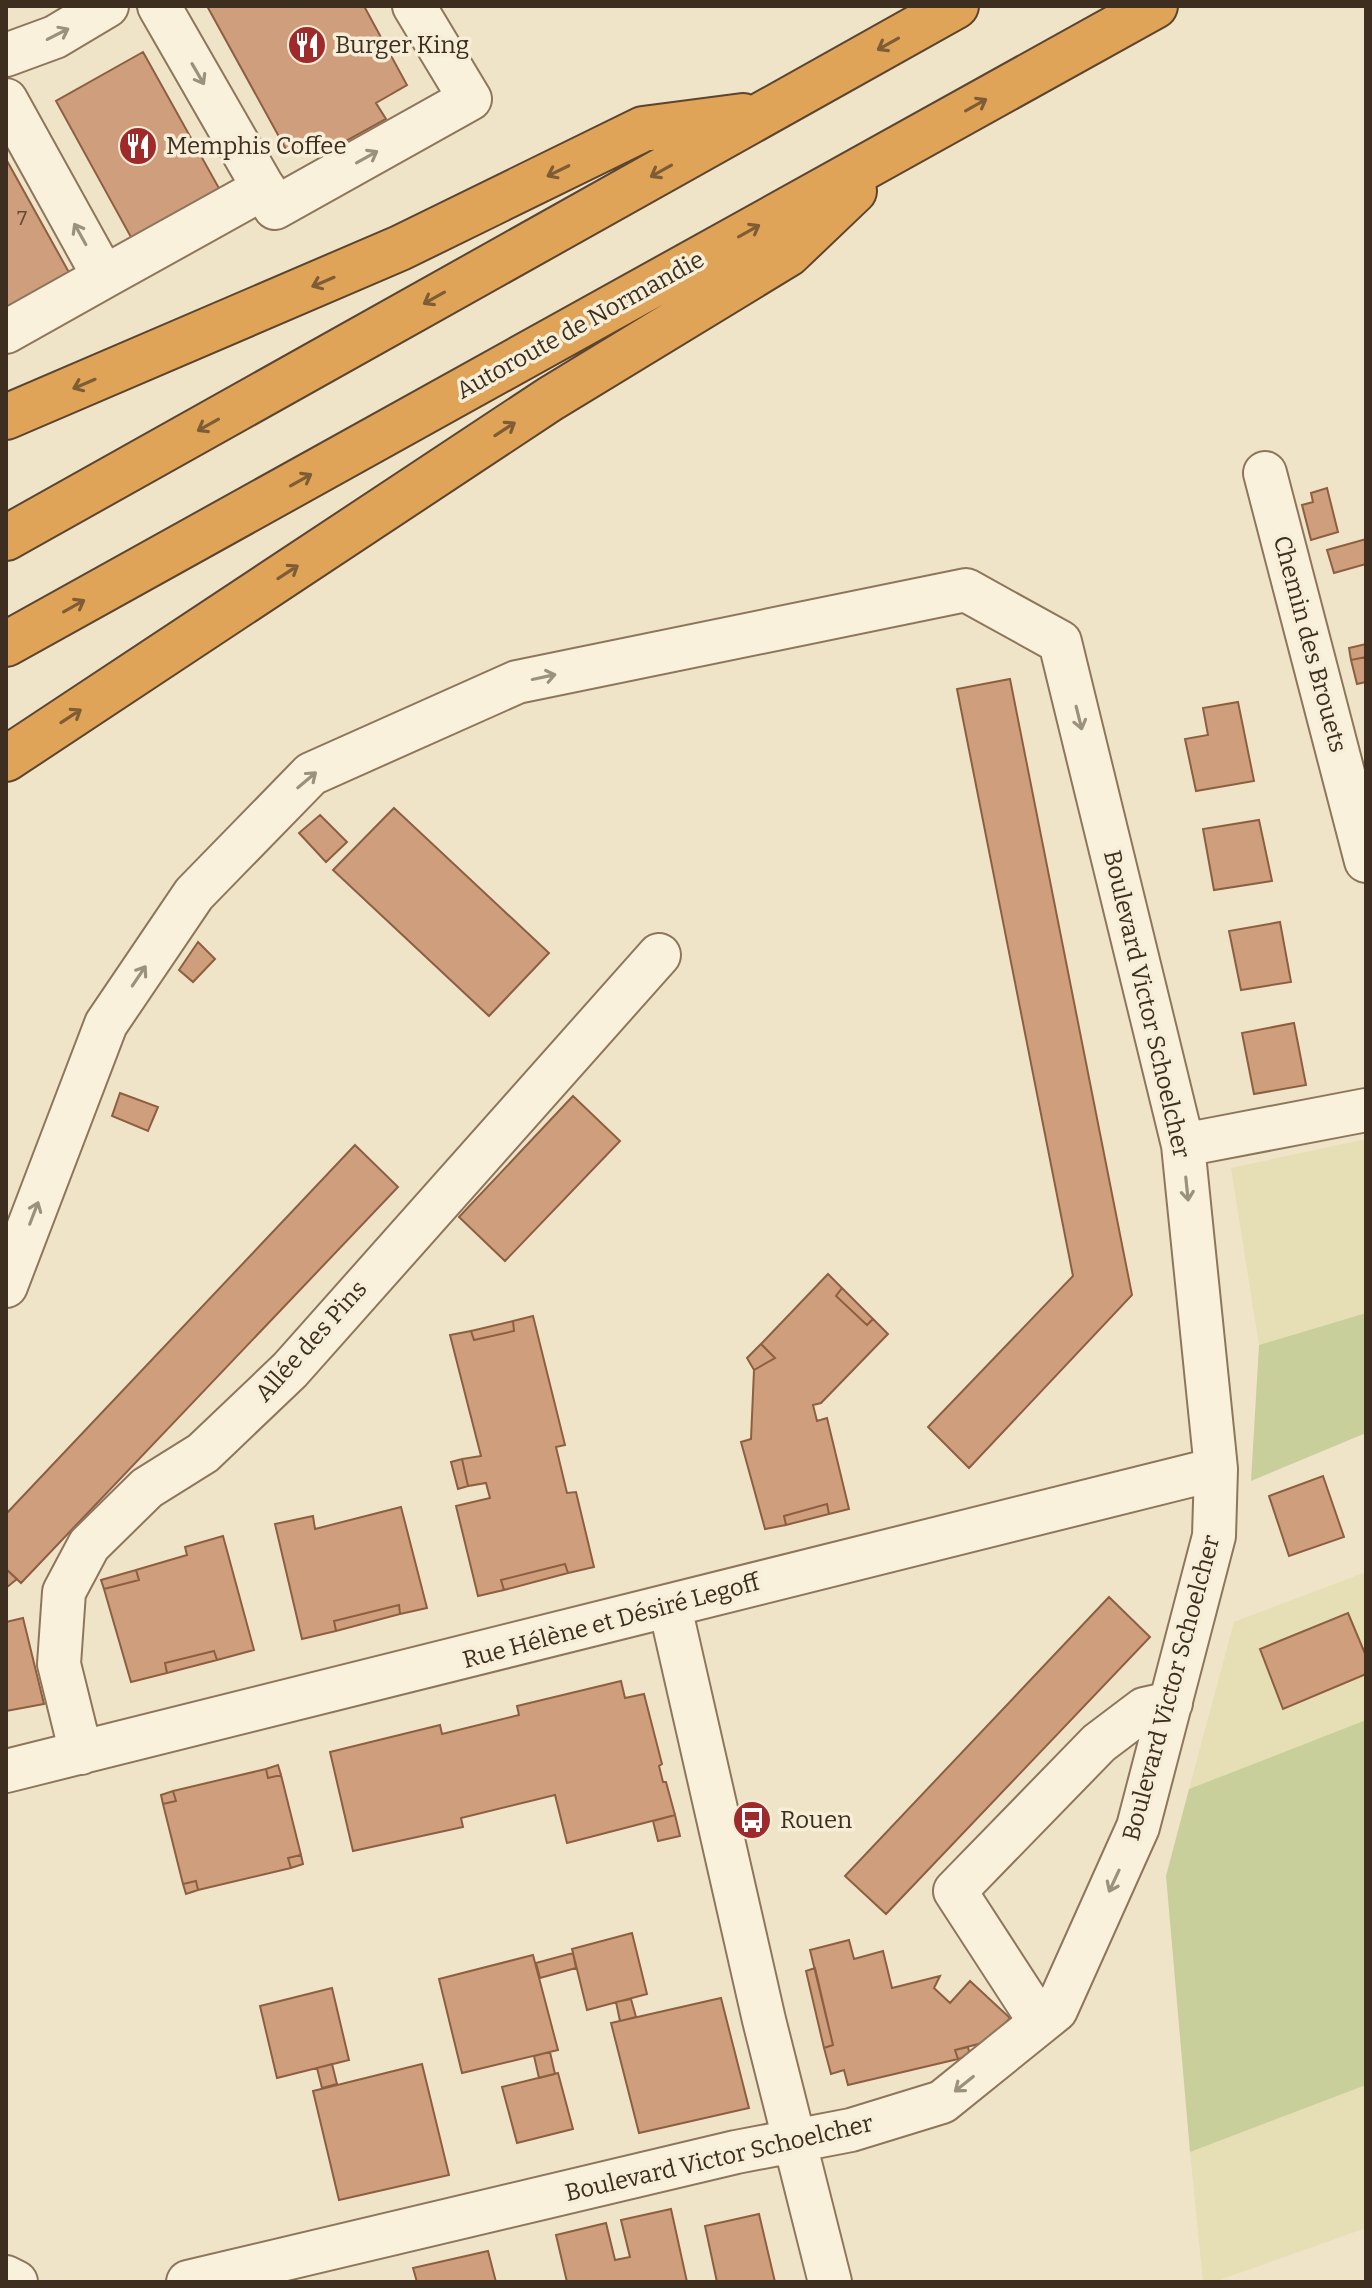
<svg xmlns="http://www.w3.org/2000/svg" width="1372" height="2288" font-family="Bitter,serif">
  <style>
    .farmland { fill: #e6deb5 }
    .green { fill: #c9cf9b }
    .building { fill: #cf9f7d; stroke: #8d5f41; stroke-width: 2 }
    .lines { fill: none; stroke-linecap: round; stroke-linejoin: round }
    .minor-casing { stroke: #8d765c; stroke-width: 46 }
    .highway-casing { stroke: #5b4430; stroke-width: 48 }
    .minor { stroke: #faf1dc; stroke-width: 42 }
    .highway { stroke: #e0a458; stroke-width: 44 }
    .oneway { stroke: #9c907e }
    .oneway2 { stroke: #7e5d36 }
    .labels { text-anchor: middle; stroke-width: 7; stroke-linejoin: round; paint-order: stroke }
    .number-label { font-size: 20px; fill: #624a37 }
    .poi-label { font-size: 24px; fill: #3d2e20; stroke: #f7eed8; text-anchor: start }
    .street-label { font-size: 24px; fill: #3d2e20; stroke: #f7eed8 }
  </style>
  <rect width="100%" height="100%" fill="#f0e4c8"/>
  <path class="farmland" d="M1366 1139V1313L1259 1345 1231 1168Z
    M1366 1572V1720L1189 1789 1234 1622Z
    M1366 2085V2228L1214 2282H1203L1190 2152Z"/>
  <path class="green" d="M1366 1313V1433L1251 1481 1259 1345Z
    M1366 1720V2085L1190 2152 1166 1876 1189 1789Z"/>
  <path class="building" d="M207 6H364L407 85 376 103 386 119 328 151 319 134 288 153Z
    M143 52 220 190 132 239 56 101Z
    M6 159 71 276 6 313Z
    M1327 488 1338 532 1311 540 1302 505 1313 502 1311 493Z
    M1366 539V564L1334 573 1327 550Z
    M1366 644V657L1351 660 1349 648Z
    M1366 657V682L1357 684 1351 660Z
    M1010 679 1132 1295 969 1468 928 1427 1073 1276 957 689Z
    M1238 702 1254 781 1196 791 1185 739 1208 735 1203 708Z
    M394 808 549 953 489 1016 333 870Z
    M320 815 347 842 326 862 299 833Z
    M1259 820 1272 881 1214 890 1203 829Z
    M1280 922 1291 982 1241 990 1229 931Z
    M198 942 215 959 193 982 179 970Z
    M1294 1023 1306 1085 1254 1094 1242 1033Z
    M120 1093 158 1107 148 1131 112 1116Z
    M573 1096 620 1141 505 1261 459 1217Z
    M355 1145 398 1187 21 1583 6 1569V1514Z
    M828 1274 842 1288 836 1296 867 1325 873 1319 888 1334 821 1403 813 1405 817 1421 827 1418 849 1509 829 1514 827 1504 784 1516 786 1525 765 1529 741 1442 751 1439 754 1370 775 1358 761 1344Z
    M842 1288 873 1319 867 1325 836 1296Z
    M533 1316 565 1445 556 1447 567 1493 576 1492 594 1567 568 1573 565 1564 501 1580 504 1590 478 1596 456 1506 490 1498 486 1483 468 1486 462 1459 481 1456 450 1335 471 1331 474 1340 514 1331 513 1321Z
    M513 1321 514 1331 474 1340 471 1331Z
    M761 1344 775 1358 754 1370 747 1358Z
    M462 1459 468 1486 458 1489 451 1462Z
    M1323 1476 1344 1537 1289 1556 1269 1496Z
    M827 1504 829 1514 786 1525 784 1516Z
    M401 1507 427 1608 400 1614 399 1605 334 1621 336 1631 302 1639 275 1524 313 1516 315 1529Z
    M223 1536 254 1650 217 1660 214 1651 165 1663 167 1673 131 1682 104 1589 139 1580 136 1570 187 1555 185 1547Z
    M565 1564 568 1573 504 1590 501 1580Z
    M6 1569 17 1579 6 1588Z
    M136 1570 139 1580 104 1589 101 1580Z
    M1109 1597 1150 1637 886 1914 845 1876Z
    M399 1605 400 1614 336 1631 334 1621Z
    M1348 1613 1366 1656V1674L1283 1709 1260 1649Z
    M23 1618 44 1704 6 1711V1622Z
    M214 1651 217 1660 167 1673 165 1663Z
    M621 1681 625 1698 644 1694 662 1764 659 1766 663 1782H666L675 1815 567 1843 555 1795 461 1818 463 1827 353 1851 330 1752 440 1725 442 1734 519 1715 517 1706Z
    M278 1765 281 1775 268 1778 266 1769Z
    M266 1769 268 1778 281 1775 301 1855 288 1858 291 1868 198 1890 196 1881 183 1884 163 1804 176 1801 173 1791Z
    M173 1791 176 1801 163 1804 161 1795Z
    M675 1815 680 1836 658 1841 653 1821Z
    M301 1855 303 1864 291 1868 288 1858Z
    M196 1881 198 1890 186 1894 183 1884Z
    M632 1933 647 1994 587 2010 572 1949Z
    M849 1940 854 1959 883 1951 892 1988 940 1976 934 1988 950 2003 970 1981 1010 2018 990 2041 955 2050 958 2059 848 2085 844 2070 831 2074 824 2048 833 2045 810 1950Z
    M573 1953 576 1968 540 1978 536 1963Z
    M533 1955 558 2050 462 2073 439 1979Z
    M815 1968 833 2045 824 2048 806 1971Z
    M332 1988 349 2060 277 2078 260 2006Z
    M721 1998 749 2108 639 2133 611 2023Z
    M631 1999 636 2017 620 2021 616 2002Z
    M968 2047 970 2056 958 2059 955 2050Z
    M550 2052 555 2074 539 2078 534 2056Z
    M332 2064 337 2084 322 2088 317 2068Z
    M422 2064 449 2175 339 2200 313 2091Z
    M558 2073 573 2129 517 2143 502 2087Z
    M671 2209 687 2282H567L556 2235 606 2223 615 2260 630 2257 621 2220Z
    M759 2214 775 2282H717L705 2226Z
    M488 2251 496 2282H417L413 2268Z"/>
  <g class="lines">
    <g class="minor-casing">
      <path id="minor" d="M159 6 275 208 470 99 414 6
        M6 55 55 37 107 6
        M6 100 104 277 6 332
        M104 277 264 188
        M1265 473 1366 861
        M1183 1145 1366 1110
        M6 1286 106 1024 194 894 311 774 517 682 966 590 1060 642 1183 1145 1216 1469 1214 1536 1138 1827 1056 2010 942 2102 851 2130 736 2152 188 2282
        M670 1607 764 2020 830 2282
        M81 1753 59 1664 64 1592 89 1545 147 1488 203 1453 290 1370 659 955
        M6 1771 1216 1469
        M1040 2022 955 1891 1099 1743 1144 1709 1171 1703
        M6 2277 16 2282"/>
    </g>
    <g class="highway-casing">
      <path id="highway" d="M6 417 400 248 643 129 743 116
        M6 538 956 6
        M6 644 1155 6
        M6 759 550 399 788 254 854 191"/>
    </g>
    <use href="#minor" class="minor"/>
    <use href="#highway" class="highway"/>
  </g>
  <defs><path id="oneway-shaft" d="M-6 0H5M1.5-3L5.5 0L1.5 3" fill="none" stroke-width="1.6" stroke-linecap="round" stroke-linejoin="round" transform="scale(2)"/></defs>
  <g class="oneway">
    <use href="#oneway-shaft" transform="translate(58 34) rotate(-27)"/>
    <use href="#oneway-shaft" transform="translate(198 74) rotate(60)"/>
    <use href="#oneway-shaft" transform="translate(367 157) rotate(-29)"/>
    <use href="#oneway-shaft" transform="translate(80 234) rotate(-119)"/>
    <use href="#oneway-shaft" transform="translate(544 677) rotate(-12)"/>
    <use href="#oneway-shaft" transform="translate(1079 718) rotate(76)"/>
    <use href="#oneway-shaft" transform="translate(307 780) rotate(-40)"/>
    <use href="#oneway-shaft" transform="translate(139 976) rotate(-56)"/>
    <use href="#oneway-shaft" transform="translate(1187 1189) rotate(84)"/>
    <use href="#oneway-shaft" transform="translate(34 1213) rotate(-69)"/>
    <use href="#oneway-shaft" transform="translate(1114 1881) rotate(115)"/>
    <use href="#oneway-shaft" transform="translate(964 2084) rotate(141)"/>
  </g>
  <g class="oneway2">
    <use href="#oneway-shaft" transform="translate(888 44) rotate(151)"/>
    <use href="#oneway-shaft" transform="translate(976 105) rotate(-29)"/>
    <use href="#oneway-shaft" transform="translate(558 171) rotate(154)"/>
    <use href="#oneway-shaft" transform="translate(661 171) rotate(151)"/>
    <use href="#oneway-shaft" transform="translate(749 231) rotate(-29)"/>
    <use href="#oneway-shaft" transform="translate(323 282) rotate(157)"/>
    <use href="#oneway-shaft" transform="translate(434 298) rotate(151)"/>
    <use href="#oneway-shaft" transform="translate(84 384) rotate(157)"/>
    <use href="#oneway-shaft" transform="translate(208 425) rotate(151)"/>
    <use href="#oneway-shaft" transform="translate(505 429) rotate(-33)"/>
    <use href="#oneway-shaft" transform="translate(301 480) rotate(-29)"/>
    <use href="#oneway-shaft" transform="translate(288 572) rotate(-33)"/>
    <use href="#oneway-shaft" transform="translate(74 606) rotate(-29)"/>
    <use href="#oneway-shaft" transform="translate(71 716) rotate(-33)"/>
  </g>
  <defs>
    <g id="restaurant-disc" transform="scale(2)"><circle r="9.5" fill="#9e2a2b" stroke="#f7eed8"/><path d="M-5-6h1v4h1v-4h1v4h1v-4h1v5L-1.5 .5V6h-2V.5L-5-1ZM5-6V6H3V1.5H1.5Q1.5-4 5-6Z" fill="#fff"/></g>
    <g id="bus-disc" transform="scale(2)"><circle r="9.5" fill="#9e2a2b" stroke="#f7eed8"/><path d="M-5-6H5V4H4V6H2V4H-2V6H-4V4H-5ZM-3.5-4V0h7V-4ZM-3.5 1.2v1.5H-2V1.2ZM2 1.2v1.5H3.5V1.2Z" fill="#fff"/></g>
  </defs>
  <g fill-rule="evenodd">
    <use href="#restaurant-disc" x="307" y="45"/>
    <use href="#restaurant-disc" x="138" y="146"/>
    <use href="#bus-disc" x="752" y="1820"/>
  </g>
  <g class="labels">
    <g class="number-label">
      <text x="22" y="225">7</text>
    </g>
    <g class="poi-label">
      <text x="335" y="53">Burger King</text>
      <text x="166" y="154">Memphis Coffee</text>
      <text x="780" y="1828">Rouen</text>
    </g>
    <g class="street-label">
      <text transform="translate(580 325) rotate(-29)" y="8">Autoroute de Normandie</text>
      <text transform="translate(1310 644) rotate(75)" y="8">Chemin des Brouets</text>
      <text transform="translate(1147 1004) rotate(77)" y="8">Boulevard Victor Schoelcher</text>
      <text transform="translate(311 1341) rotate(-48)" y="8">Allée des Pins</text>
      <text transform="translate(611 1621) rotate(-15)" y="8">Rue Hélène et Désiré Legoff</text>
      <text transform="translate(1171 1688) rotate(-75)" y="8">Boulevard Victor Schoelcher</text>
      <text transform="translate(719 2158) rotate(-13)" y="8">Boulevard Victor Schoelcher</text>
    </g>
  </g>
  <rect width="1372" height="2288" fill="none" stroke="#3d2e20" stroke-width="16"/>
</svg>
